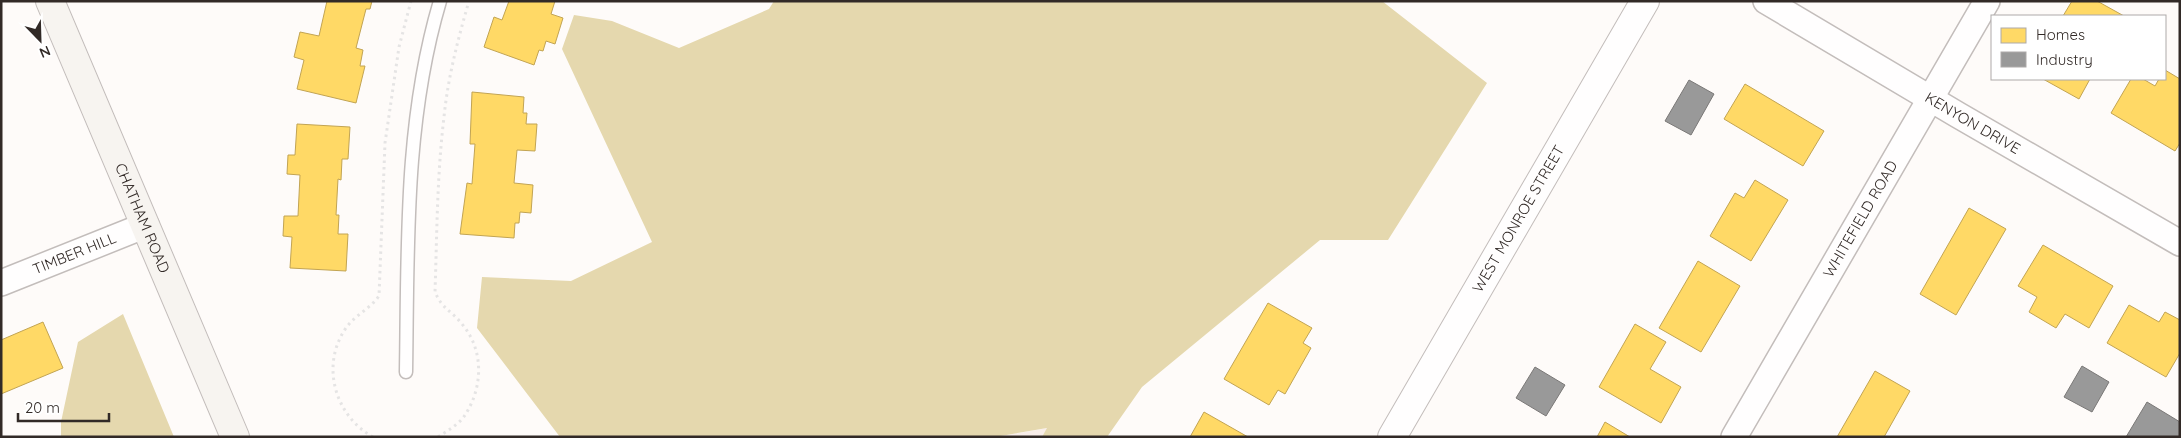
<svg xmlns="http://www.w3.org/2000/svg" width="2181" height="438" font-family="Quicksand,sans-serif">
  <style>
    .built { fill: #f9eee9 }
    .forest { fill: #e5d8ae }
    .homes { fill: #ffd966; stroke: #c2a453 }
    .industry { fill: #999; stroke: #7a7877 }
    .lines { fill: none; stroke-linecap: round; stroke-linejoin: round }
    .service-casing { stroke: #c3bdbb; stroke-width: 15 }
    .minor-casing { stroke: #c3bdbb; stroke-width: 28 }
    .tertiary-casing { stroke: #c3bdbb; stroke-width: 30 }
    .secondary-casing { stroke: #c3bdbb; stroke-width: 30 }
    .path { stroke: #e5e4e4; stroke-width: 3; stroke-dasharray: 2.5 4; stroke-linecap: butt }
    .service { stroke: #fffefe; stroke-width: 12 }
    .minor { stroke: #fffefe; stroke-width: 25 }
    .tertiary { stroke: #fffefe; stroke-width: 28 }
    .secondary { stroke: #f7f4f0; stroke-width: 28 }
    .labels { text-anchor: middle; stroke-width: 5; stroke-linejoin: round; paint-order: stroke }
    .street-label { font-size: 15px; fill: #322a27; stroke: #fff }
  </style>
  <rect width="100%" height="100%" fill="#fefbf9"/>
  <path class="built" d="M1048 428 1042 437H995Z"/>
  <path class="forest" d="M774 1H1382L1487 83 1388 240H1320L1142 387 1107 437H1042L1047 428 995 437H560L477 328 482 277 571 281 652 242 562 49 574 15 612 21 679 48 769 9Z
    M123 314 174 437H61V422L78 342Z"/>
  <path class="homes" d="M327 1H372L370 9H366L356 48 363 50 360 66H365L356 103 297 89 304 60 294 57 300 32 319 36Z
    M509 1H555L551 14 563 18 555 44 546 41 543 51 539 50 534 65 484 47 494 17 502 20Z
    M2072 1H2097L2124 16H2063Z
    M2165 70 2180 79V143L2175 151 2111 113 2131 79H2143L2155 86 2159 79H2165Z
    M2043 79H2090L2079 99Z
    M1745 84 1824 131 1803 166 1724 119Z
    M472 92 524 97 523 113H527L526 124H537L535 151 517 150 514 183 533 185 531 213 520 212 519 223H515L514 238 460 234 467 183 472 184 475 144H470Z
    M297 124 350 127 348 159H342L341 180 338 179 336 215H339L338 234H348L346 271 290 268 292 237 283 236 284 216H298L300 175 287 174 288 155H295Z
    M1755 180 1788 200 1751 261 1710 236 1735 193 1744 198Z
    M1969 208 2006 229 1956 315 1920 294Z
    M2043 245 2113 286 2089 328 2065 314 2056 328 2029 312 2037 297 2018 286Z
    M1698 261 1740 286 1701 352 1659 328Z
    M1268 303 1312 328 1303 343 1311 348 1285 394 1278 390 1269 405 1224 379Z
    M2129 305 2159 322 2165 312 2180 320V353L2166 377 2107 343Z
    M43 322 63 368 1 394V340Z
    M1635 324 1666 342 1650 369 1681 387 1661 423 1599 387Z
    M1875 371 1910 391 1884 437H1837Z
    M1204 412 1248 437H1190Z
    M1605 422 1630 437H1597Z"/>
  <path class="industry" d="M1689 80 1714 94 1691 135 1665 121Z
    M2082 366 2109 382 2092 412 2064 397Z
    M1535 367 1565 385 1546 416 1516 398Z
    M2147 402 2180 422V437H2126Z"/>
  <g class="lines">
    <g class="service-casing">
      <path id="service" d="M406 372C408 248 404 122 440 1"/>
    </g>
    <g class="minor-casing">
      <g id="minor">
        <path id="s1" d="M1766 1 1958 115 2180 243"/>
        <path id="s2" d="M1 283 146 225"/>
        <path id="s3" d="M1734 437 1987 1"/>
      </g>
    </g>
    <g class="tertiary-casing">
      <g id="tertiary">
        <path id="s4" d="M1392 437 1645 1"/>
      </g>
    </g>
    <g class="secondary-casing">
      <g id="secondary">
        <path id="s5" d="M50 1 235 437"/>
      </g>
    </g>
    <path class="path" d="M373 437C335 416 320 365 346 328 355 315 370 309 379 296L385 143 399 47 411 1
      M438 437C447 431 456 426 463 418 483 390 485 351 462 324 452 311 442 309 435 292 437 233 437 175 444 117 448 77 458 39 469 1"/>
    <use href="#service" class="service"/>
    <use href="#minor" class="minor"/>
    <use href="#tertiary" class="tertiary"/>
    <use href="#secondary" class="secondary"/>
  </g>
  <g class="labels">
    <g class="street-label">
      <text dy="5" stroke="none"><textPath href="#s1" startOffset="240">KENYON DRIVE</textPath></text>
      <text dy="5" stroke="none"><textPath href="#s5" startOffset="236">CHATHAM ROAD</textPath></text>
      <text dy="5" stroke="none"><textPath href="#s4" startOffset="252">WEST MONROE STREET</textPath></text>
      <text dy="5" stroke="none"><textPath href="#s3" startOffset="252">WHITEFIELD ROAD</textPath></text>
      <text dy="5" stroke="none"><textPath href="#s2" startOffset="79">TIMBER HILL</textPath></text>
    </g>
  </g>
  <rect width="2181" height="438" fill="none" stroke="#322a27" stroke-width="5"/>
  <rect x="1991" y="15" width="175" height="65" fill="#ffffff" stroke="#adaaa9"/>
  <rect x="2001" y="28" width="25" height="15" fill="#ffd966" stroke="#adaaa9"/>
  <text x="2036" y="40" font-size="15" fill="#322a27">Homes</text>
  <rect x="2001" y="52" width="25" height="15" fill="#999999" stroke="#adaaa9"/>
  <text x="2036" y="65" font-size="15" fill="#322a27">Industry</text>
  <g transform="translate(40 40) rotate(157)" stroke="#ffffff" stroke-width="4" paint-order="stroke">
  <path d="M0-4L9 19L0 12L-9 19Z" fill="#322a27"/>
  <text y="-8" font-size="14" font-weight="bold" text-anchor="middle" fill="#322a27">N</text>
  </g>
  <path d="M18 413v8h91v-8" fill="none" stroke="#322a27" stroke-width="2.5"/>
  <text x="25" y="413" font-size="15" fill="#322a27" stroke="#ffffff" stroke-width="4" paint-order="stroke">20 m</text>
</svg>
